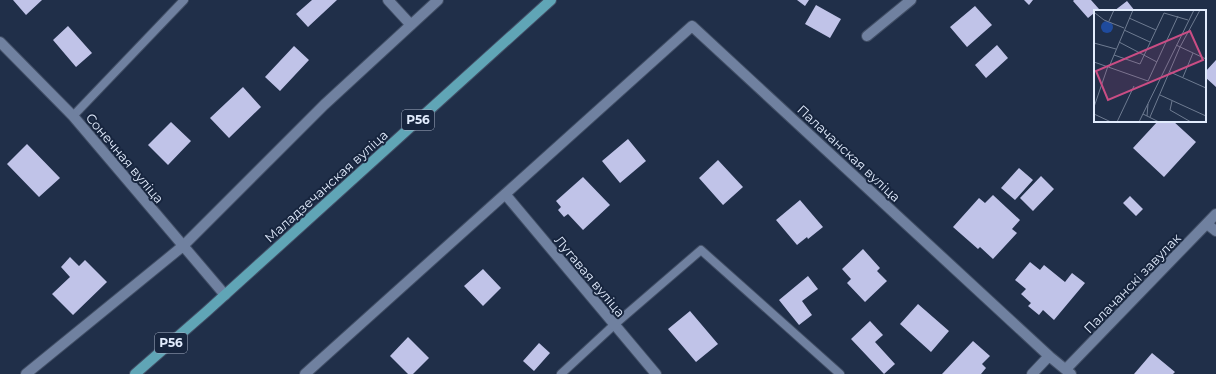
<svg xmlns="http://www.w3.org/2000/svg" width="1216" height="374" font-family="Montserrat,sans-serif">
  <style>
    .building { fill: #c0c3e8 }
    .lines { fill: none; stroke-linecap: round; stroke-linejoin: round }
    .lane-casing { stroke: #414e65; stroke-width: 10 }
    .street-casing { stroke: #414e65; stroke-width: 12 }
    .primary-casing { stroke: #414e65; stroke-width: 12 }
    .lane { stroke: #7081a0; stroke-width: 8 }
    .street { stroke: #7081a0; stroke-width: 10 }
    .primary { stroke: #60a5b6; stroke-width: 10 }
    .labels { text-anchor: middle; stroke-width: 4; stroke-linejoin: round; paint-order: stroke }
    .shield { fill: #17253e; stroke: #a5b0c4; stroke-width: 1 }
    .shield-label { font-size: 12px; font-weight: bold; fill: #e2ecfd }
    .street-label { font-size: 13px; fill: #e2ecfd; stroke: #17253e }
    .inset-road { fill: none; stroke: #6e7b91; stroke-width: 1 }
    .view { fill: #ca4d84; fill-opacity: 0.15; stroke: #ca4d84; stroke-width: 2 }
    .inset-edge { fill: none; stroke: #e2ecfd; stroke-width: 2 }
  </style>
  <rect width="100%" height="100%" fill="#202f49"/>
  <path class="building" d="M13 0H42L26 15Z
    M312 0H337L308 27 296 14Z
    M797 0H809L805 6Z
    M1024 0H1033L1029 5Z
    M1074 0H1091L1099 9 1088 18 1073 1Z
    M1127 1 1135 11H1114Z
    M816 5 841 19 830 38 805 24Z
    M975 6 992 25 967 47 950 27Z
    M68 26 92 53 76 67 53 40Z
    M997 45 1008 58 986 78 975 65Z
    M294 46 309 60 280 91 265 77Z
    M1216 60V87L1205 77V72Z
    M243 87 261 107 229 138 210 118Z
    M1158 121H1173L1196 142 1164 177 1133 148Z
    M171 122 191 141 168 165 148 145Z
    M628 139 646 161 620 183 602 161Z
    M27 144 60 178 39 197 7 164Z
    M718 160 743 187 723 205 699 178Z
    M1019 168 1033 180 1015 200 1001 188Z
    M1041 176 1054 189 1033 211 1020 198Z
    M583 177 610 205 583 230 568 214 564 217 558 210 561 207 556 201Z
    M993 195 1020 220 1012 229 1017 233 993 259 980 247 978 249 953 227 979 198 985 203Z
    M1130 196 1143 209 1136 216 1123 203Z
    M800 200 823 227 808 239 807 237 797 245 776 220Z
    M863 249 880 268 877 271 887 281 865 302 847 283 851 279 842 269Z
    M70 257 79 266 85 260 107 282 73 315 52 294 70 277 61 267Z
    M1030 262 1040 270 1044 265 1065 282 1072 273 1085 283 1054 320 1043 310 1039 315 1028 306 1031 303 1021 294 1026 289 1015 280Z
    M483 269 501 288 483 306 464 286Z
    M808 276 818 289 802 301 812 315 799 325 779 300Z
    M918 304 949 331 931 352 900 324Z
    M690 311 718 344 696 362 668 329Z
    M870 321 883 335 875 342 895 364 884 374 851 339Z
    M408 337 429 358 413 374H408L390 356Z
    M973 341 990 356 982 364 986 368 981 374H942Z
    M539 343 550 353 534 371 523 361Z
    M1152 353 1175 372 1173 374H1134Z"/>
  <g class="lines">
    <g class="lane-casing">
      <path id="lane" d="M73 116 184 0
        M561 374 614 325 701 250 840 374"/>
    </g>
    <g class="street-casing">
      <path id="street" d="M388 0 411 25
        M867 36 911 0
        M0 42 73 116 225 295
        M505 194 656 374
        M1207 224 1216 231
        M1066 369 1216 214
        M26 374 183 246 324 105 438 0
        M305 374 692 26 1049 356 1071 374
        M1032 374 1049 356"/>
    </g>
    <g class="primary-casing">
      <path id="primary" d="M135 374 206 312 551 0"/>
    </g>
    <use href="#lane" class="lane"/>
    <use href="#street" class="street"/>
    <use href="#primary" class="primary"/>
  </g>
  <g class="labels">
    <g class="shield">
      <rect x="402" y="110" width="32" height="20" rx="3"/>
      <rect x="155" y="333" width="32" height="20" rx="3"/>
    </g>
    <g class="shield-label">
      <text x="418" y="124">Р56</text>
      <text x="171" y="347">Р56</text>
    </g>
    <g class="street-label">
      <text transform="translate(849 153) rotate(43)" y="5">Палачанская вуліца</text>
      <text transform="translate(125 158) rotate(50)" y="5">Сонечная вуліца</text>
      <text transform="translate(326 186) rotate(-42)" y="5">Маладзечанская вуліца</text>
      <text transform="translate(590 276) rotate(50)" y="5">Лугавая вуліца</text>
      <text transform="translate(1132 283) rotate(-46)" y="5">Палачанскі завулак</text>
    </g>
  </g>
  <g transform="translate(1094 10)">
    <rect width="112" height="112" fill="#202f49"/>
    <path d="M7 17a6 6 0 1 1 12 0a6 6 0 1 1-12 0Z" fill="#1f4b9d"/>
    <path class="inset-road" d="M1 3 10 10 30 18M35 8 62 20 70 3 94 10M15 11 20 0M30 20 56 32M25 32 63 52M0 33 22 39M82 35 112 49M20 45 46 54 62 20M0 52 54 71 84 6M15 57 39 0M76 62 112 78M89 67 99 43M66 85 112 106M78 91 76 100 97 112M0 97 14 56M0 104 17 112M49 104 65 112M53 106 54 94M56 107 86 37 106 0M23 112 40 76M45 112 100 0"/>
    <path class="view" d="M96 21 109 50 14 90 2 61Z"/>
    <rect width="112" height="112" class="inset-edge"/>
  </g>
</svg>
